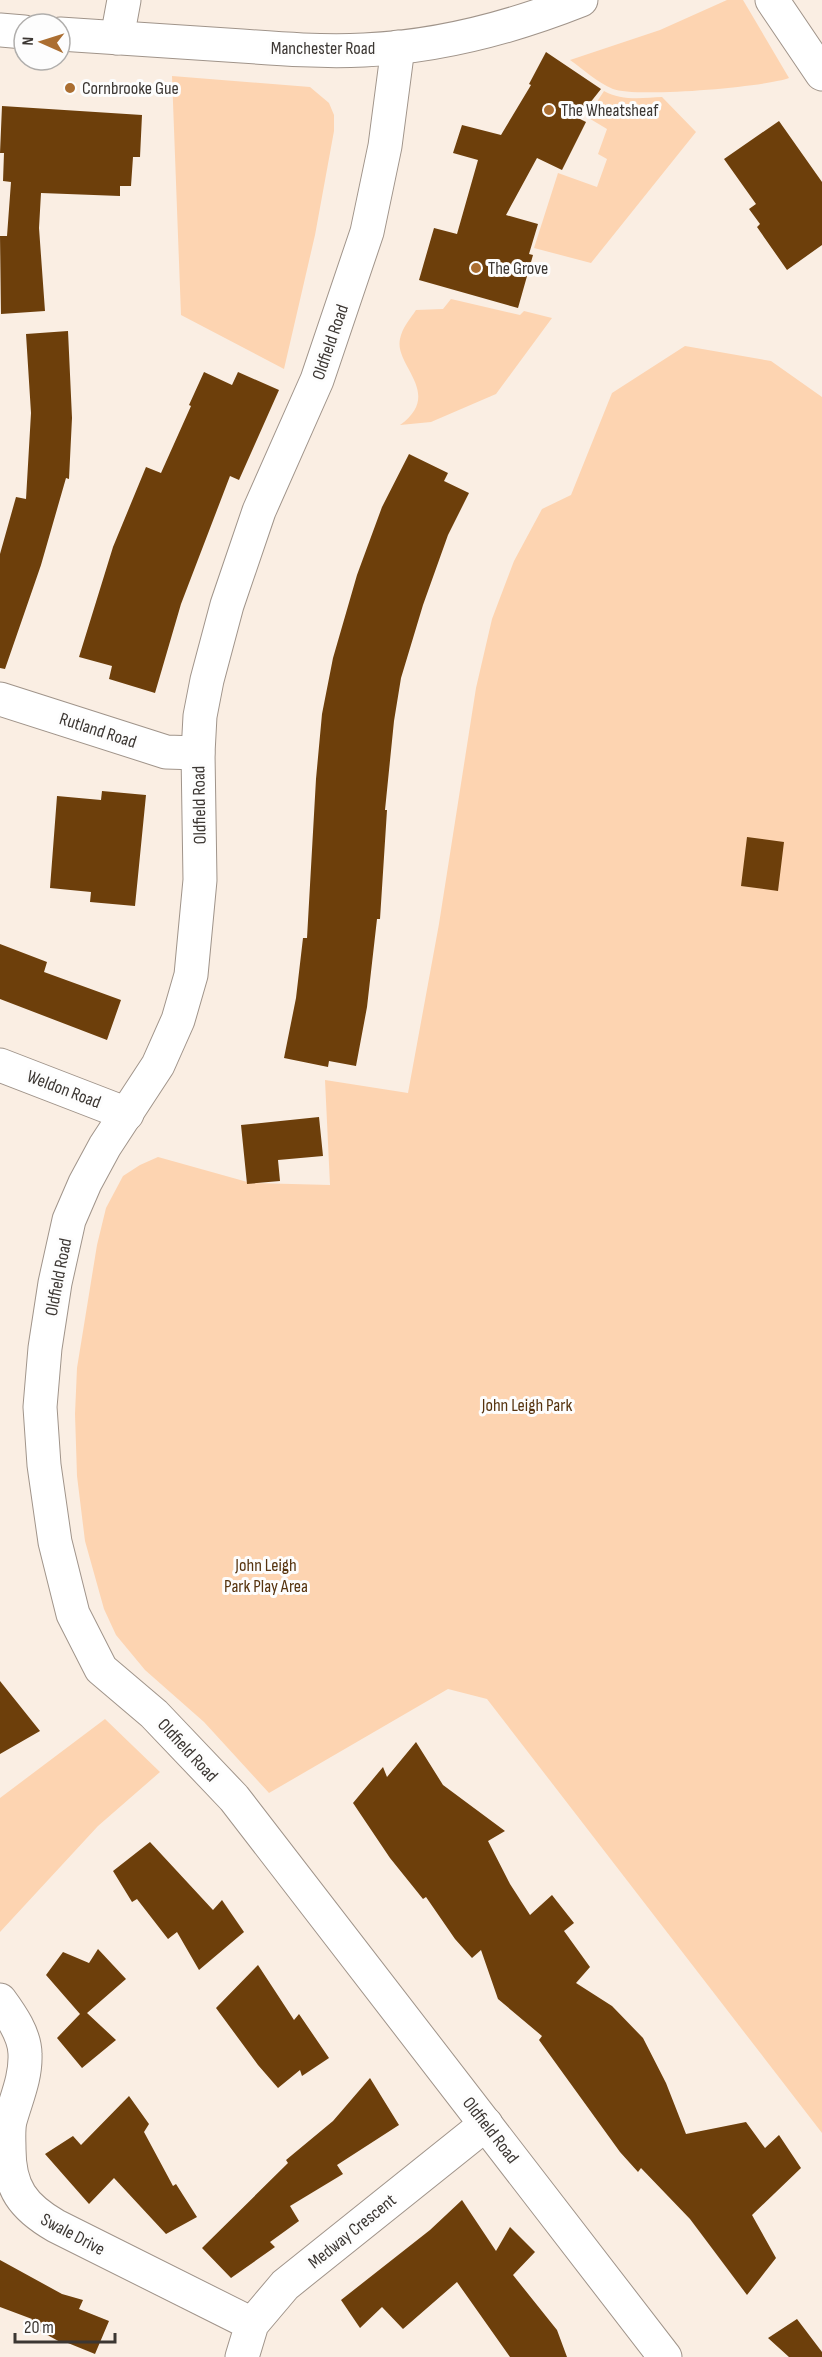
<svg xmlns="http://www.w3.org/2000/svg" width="822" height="2357" font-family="'Sofia Sans Condensed',sans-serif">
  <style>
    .green { fill: #fdd4b1 }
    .building { fill: #6d3f0b }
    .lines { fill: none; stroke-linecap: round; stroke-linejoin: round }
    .minor-casing { stroke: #a0948a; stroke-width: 35 }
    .tertiary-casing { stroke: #a0948a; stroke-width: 35 }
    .trunk-casing { stroke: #a0948a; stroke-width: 35 }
    .minor { stroke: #fff; stroke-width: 33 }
    .tertiary { stroke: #fff; stroke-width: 33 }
    .trunk { stroke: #fff; stroke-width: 33 }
    .poi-dot { fill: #ab6e31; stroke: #fdfdfd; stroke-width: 2 }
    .labels { text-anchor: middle; stroke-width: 6; stroke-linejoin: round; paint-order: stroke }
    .street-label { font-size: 18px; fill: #3c3733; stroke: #fdfdfd }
    .poi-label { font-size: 18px; fill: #3c3733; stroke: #fdfdfd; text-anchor: start }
    .park-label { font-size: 18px; fill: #56330e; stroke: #fdfdfd }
  </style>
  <rect width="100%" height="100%" fill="#faeee3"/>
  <path class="green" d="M727 0H743L789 78C765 87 635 98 613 89 597 82 584 70 570 60L660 30Z
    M172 76 310 87 329 103 334 115V131L315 235 284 369 181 315Z
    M604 91C621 101 643 98 662 97L696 132 591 263 534 248 558 173 597 187 607 159 598 154 607 129 587 117Z
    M451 299 520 315 524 311 552 318 496 394 431 422 400 425C444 393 394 366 400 339 402 328 410 319 416 310L443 309Z
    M685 346 771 361 822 397V2133L487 1699 448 1689 269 1793 204 1722 145 1670 116 1635 104 1609 85 1541 77 1476 75 1414 77 1368 97 1245 106 1208 123 1176 140 1165 158 1157 251 1183 330 1185 325 1080 408 1093 439 924 476 688 492 619 514 561 542 509 571 495 612 393Z
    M105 1719 160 1772 98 1826 0 1932V1798Z"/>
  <path class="building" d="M546 52 601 89 578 118 586 122 562 170 537 158 506 215 538 224 529 254 533 255 518 308 419 280 434 228 457 234 478 160 453 153 462 125 501 135 531 85 529 84Z
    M2 106 142 115 140 157H133L131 186H120V196L41 193 39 228 45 311 1 314 0 236H7L11 182 3 181 4 153H0Z
    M779 121 822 182V245L787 270 757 227 760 224 749 209 756 204 724 159Z
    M68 331 72 418 69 479 66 478 41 565 5 669 0 668V554L16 497 26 499 31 413 26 334Z
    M204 372 232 385 238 372 279 390 239 480 230 476 181 604 155 693 109 679 112 666 79 657 113 547 146 467 161 473 191 406 189 405Z
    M409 454 448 473 444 481 469 493 448 535 423 605 401 678 394 721 385 810H387L380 919H377L367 1007 356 1066 329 1061 328 1067 284 1058 296 998 303 938H307L316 779 322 714 333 658 357 575 382 507Z
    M102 791 146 795 135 906 90 902 91 892 50 888 57 796 101 800Z
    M747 837 784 842 778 891 741 886Z
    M0 944 47 962 44 972 121 1000 107 1040 0 999Z
    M319 1117 323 1156 278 1160 280 1181 247 1184 241 1125Z
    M0 1681 40 1731 0 1754Z
    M416 1742 443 1785 505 1831 488 1841 510 1884 530 1915 552 1895 574 1923 564 1931 590 1967 576 1983 612 2006 643 2038 666 2083 686 2134 746 2122 765 2148 779 2135 801 2168 752 2215 776 2258 747 2295 690 2219 641 2168 638 2172 620 2152 539 2040 542 2036 498 1999 481 1950 472 1958 455 1939 426 1897 423 1899 390 1858 353 1803 383 1767 387 1777Z
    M150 1842 213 1910 222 1900 244 1932 199 1970 177 1932 168 1939 137 1899 132 1902 113 1871Z
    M98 1949 126 1979 87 2013 116 2040 82 2068 57 2038 80 2014 46 1975 63 1952 89 1963Z
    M258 1965 294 2020 299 2014 329 2058 302 2076 300 2070 278 2088 258 2065 216 2008Z
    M370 2078 399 2125 337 2165 343 2174 290 2206 299 2221 270 2242 275 2247 231 2278 202 2248 288 2163 286 2160 333 2121Z
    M129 2096 149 2124 144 2132 173 2186 176 2184 197 2217 166 2234 114 2178 89 2204 45 2154 73 2136 81 2145Z
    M462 2200 496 2251 510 2227 535 2252 513 2275 557 2330 567 2357H510L457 2282 403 2329 382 2307 360 2328 341 2300 430 2230Z
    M0 2260 62 2294 83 2300 79 2309 109 2321 95 2354 63 2341 62 2343 29 2325 32 2319 0 2307Z
    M797 2319 822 2352V2357H789L768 2338Z"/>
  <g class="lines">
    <g class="minor-casing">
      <path id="minor" d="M772 0 822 74
        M117 38 124 0
        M0 699 166 752 198 753
        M0 1065 127 1114
        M0 2000C11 2015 25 2035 25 2054 26 2078 16 2099 10 2121 8 2130 9 2140 9 2149 9 2188 23 2207 56 2226L252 2324
        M242 2357 252 2324 285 2285 486 2124"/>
    </g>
    <g class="tertiary-casing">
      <path id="tertiary" d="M398 47 385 146 367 232 317 380 259 511 227 605 207 680 200 716 198 753 200 880 191 975 178 1020 158 1065 105 1146 85 1183 69 1220 55 1283 45 1348 40 1407 44 1465 55 1542 73 1614 101 1669 154 1714 234 1798 665 2357"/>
    </g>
    <g class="trunk-casing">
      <path id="trunk" d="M0 30 24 32
        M60 34C121 38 181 42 242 46 282 49 323 52 364 50 437 47 513 27 581 0"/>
    </g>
    <use href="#minor" class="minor"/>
    <use href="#tertiary" class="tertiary"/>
    <use href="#trunk" class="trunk"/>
  </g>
  <g class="poi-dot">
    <circle cx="70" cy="88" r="6"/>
    <circle cx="549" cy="110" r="6"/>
    <circle cx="476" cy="268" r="6"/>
  </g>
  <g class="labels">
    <g class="street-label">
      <text x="323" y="54">Manchester Road</text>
      <text transform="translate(330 342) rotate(-71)" y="6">Oldfield Road</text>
      <text transform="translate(98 730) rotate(18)" y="6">Rutland Road</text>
      <text transform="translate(199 805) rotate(-91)" y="6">Oldfield Road</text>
      <text transform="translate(64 1089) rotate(21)" y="6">Weldon Road</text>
      <text transform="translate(58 1277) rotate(-79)" y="6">Oldfield Road</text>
      <text transform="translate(188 1750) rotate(47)" y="6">Oldfield Road</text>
      <text transform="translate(491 2130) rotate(52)" y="6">Oldfield Road</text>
      <text transform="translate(352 2231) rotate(-39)" y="6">Medway Crescent</text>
      <text transform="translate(73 2234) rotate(28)" y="6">Swale Drive</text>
    </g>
    <g class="poi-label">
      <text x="82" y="94">Cornbrooke Gue</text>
      <text x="561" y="116">The Wheatsheaf</text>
      <text x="488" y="274">The Grove</text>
    </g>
    <g class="park-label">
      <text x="527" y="1411">John Leigh Park</text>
      <text x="266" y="1571">John Leigh<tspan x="266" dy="21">Park Play Area</tspan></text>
    </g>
  </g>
  <g transform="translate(42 42) rotate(273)"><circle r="28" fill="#fdfdfd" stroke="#b0aeac" stroke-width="1.5"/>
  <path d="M0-4.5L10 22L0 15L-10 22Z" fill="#ab6e31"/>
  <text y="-9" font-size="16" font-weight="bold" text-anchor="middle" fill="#3c3733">N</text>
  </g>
  <path d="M15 2333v9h100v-9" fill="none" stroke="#3c3733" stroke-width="3"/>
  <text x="24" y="2333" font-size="18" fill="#3c3733" stroke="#fdfdfd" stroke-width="4.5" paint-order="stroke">20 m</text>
</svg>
